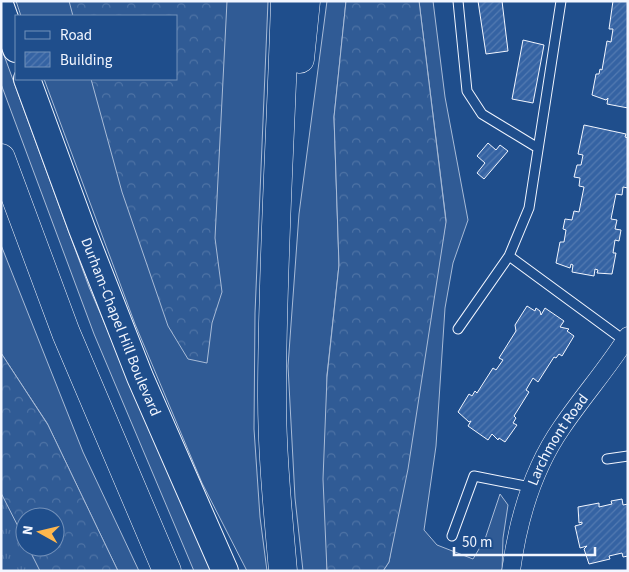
<svg xmlns="http://www.w3.org/2000/svg" width="629" height="572" font-family="'Source Sans 3',sans-serif">
  <style>
    .built { fill: #305b95; stroke: #a8bbd7 }
    .forest { fill: url(#forest-crowns); stroke: #a8bbd7; fill-rule: evenodd }
    .park { fill: url(#park-tufts); stroke: #a8bbd7 }
    .building { fill: url(#building-hatch); stroke: #f2f6ff }
    .lines { fill: none; stroke-linecap: round; stroke-linejoin: round }
    .lane-casing { stroke: #f2f6ff; stroke-width: 11 }
    .street-casing { stroke: #f2f6ff; stroke-width: 19 }
    .primary-casing { stroke: #f2f6ff; stroke-width: 28 }
    .highway-casing { stroke: #f2f6ff; stroke-width: 29 }
    .lane { stroke: #1f4e8c; stroke-width: 9 }
    .street { stroke: #1f4e8c; stroke-width: 18 }
    .primary { stroke: #1f4e8c; stroke-width: 26 }
    .highway { stroke: #1f4e8c; stroke-width: 28 }
    .labels { text-anchor: middle; stroke-width: 4; stroke-linejoin: round; paint-order: stroke }
    .street-label { font-size: 15px; fill: #f2f6ff; stroke: #1f4e8c }
  </style>
  <defs>
    <pattern id="forest-crowns" width="20" height="18" patternUnits="userSpaceOnUse" patternTransform="scale(1.25)"><rect width="20" height="18" fill="#305b95"/><path d="M2 6a3 3 0 1 1 6 0M12 15a3 3 0 1 1 6 0" fill="none" stroke="#4e73a5"/></pattern>
    <pattern id="park-tufts" width="24" height="20" patternUnits="userSpaceOnUse" patternTransform="scale(1.25)"><rect width="24" height="20" fill="#305b95"/><path d="M3 7l-1-3M5 7V3M7 7l1-3M15 17l-1-3M17 17v-4M19 17l1-3" fill="none" stroke="#4e73a5"/></pattern>
    <pattern id="building-hatch" width="6" height="6" patternUnits="userSpaceOnUse" patternTransform="scale(1.25)"><rect width="6" height="6" fill="#3563a3"/><path d="M-1 1l2-2M0 6l6-6M5 7l2-2" fill="none" stroke="#537ab1"/></pattern>
  </defs>
  <rect width="100%" height="100%" fill="#1f4e8c"/>
  <path class="built" d="M16 1H268L255 313 254 429 260 517 267 571H247L202 483 135 324 44 79H176V16H21Z
    M327 1H346L334 117 339 265 327 375V571H303L295 498 288 366 299 214Z
    M419 1H433L445 97 468 220 453 263 445 308 436 446 424 530 437 545 473 559 485 539 500 494 508 505 503 538 502 571H383L389 562 446 220Z
    M1 47 89 287 211 571H194L94 334 1 84Z
    M1 245 83 452 139 571H118L115 565 47 423 1 353Z"/>
  <path class="forest" d="M69 1H227L215 238 222 292 212 323 207 363 188 359 168 326 122 192 91 79H176V16H73Z
    M346 1H419L446 222 408 469 389 562 383 571H327L323 479 327 377 339 265 334 117Z
    M1 353 48 425 118 571H1ZM25 517H55V547H25Z"/>
  <path class="park" d="M1 493 25 540V547H28L40 571H1Z"/>
  <path class="building" d="M478 1H502L508 51 486 54Z
    M613 1H628V108L607 104 608 98 606 100 592 95 596 74H599L600 69 602 70 607 41 611 42 613 29H609Z
    M523 40 544 45 533 103 512 99Z
    M584 125 626 134 625 137 628 138V188L623 187 622 195 616 194 611 219 617 220 615 229 621 230 619 241 615 240 613 253H616L612 274 597 273 598 270 595 269 594 276 572 272 573 265 571 264 570 268 556 263 560 242H564L566 230 563 229 565 219 572 220 574 211 579 212 584 187 579 186 580 178 574 177 577 165H581L583 155 578 154Z
    M488 143 496 150 500 145 508 151 484 179 477 173 485 163 477 156Z
    M527 306 535 311 536 308 540 311 541 315 545 308 564 321 560 327 569 329 567 331 574 336 562 356 559 354 556 358 554 357 538 382 533 378 526 390 529 392 514 416 516 418 513 423 517 425 505 442 499 438 498 440 492 434 488 440 468 426 471 421 469 422 458 412 469 394 472 396 475 391 477 393 493 368 496 370 503 360 499 358 516 331 515 325Z
    M622 499 623 505 628 504V556L623 557 622 553 609 556 610 559 589 564 584 549 587 546 580 548 575 526 582 524V522L579 523 578 507 599 503V507L612 504 611 501Z"/>
  <g class="lines">
    <g class="lane-casing">
      <path id="lane" d="M458 1 467 91 482 114 538 148
        M509 256 625 341
        M458 329 509 256 529 208 561 1
        M607 459 628 456
        M452 536 474 476 530 487"/>
    </g>
    <g class="street-casing">
      <g id="street">
        <path id="s1" d="M511 571C518 519 532 470 562 427 583 396 608 368 628 336"/>
      </g>
    </g>
    <g class="primary-casing">
      <g id="primary">
        <path d="M1 7 16 49"/>
        <path id="s2" d="M27 79 82 229 140 377 225 571"/>
      </g>
    </g>
    <g class="highway-casing">
      <path id="highway" d="M300 59 306 1
        M1 158 66 333 167 571
        M283 571C278 513 272 455 272 397 272 265 281 133 285 1"/>
    </g>
    <use href="#lane" class="lane"/>
    <use href="#street" class="street"/>
    <use href="#primary" class="primary"/>
    <use href="#highway" class="highway"/>
  </g>
  <g class="labels">
    <g class="street-label">
      <text dy="5" stroke="none"><textPath href="#s2" startOffset="265">Durham-Chapel Hill Boulevard</textPath></text>
      <text dy="5" stroke="none"><textPath href="#s1" startOffset="141">Larchmont Road</textPath></text>
    </g>
  </g>
  <rect width="629" height="572" fill="none" stroke="#f2f6ff" stroke-width="5"/>
  <rect x="15" y="15" width="162" height="65" fill="#1f4e8c" stroke="#7391ba"/>
  <rect x="25" y="31" width="25" height="8" fill="#1f4e8c" stroke="#7391ba"/>
  <text x="60" y="40" font-size="15" fill="#f2f6ff">Road</text>
  <rect x="25" y="52" width="25" height="15" fill="url(#building-hatch)" stroke="#7391ba"/>
  <text x="60" y="65" font-size="15" fill="#f2f6ff">Building</text>
  <g transform="translate(40 532) rotate(278)"><circle r="24" fill="#1f4e8c" stroke="#7391ba"/>
  <path d="M0-4L9 19L0 12L-9 19Z" fill="#ffb74d"/>
  <text y="-8" font-size="14" font-weight="bold" text-anchor="middle" fill="#f2f6ff">N</text>
  </g>
  <path d="M454 547v8h141v-8" fill="none" stroke="#f2f6ff" stroke-width="2.5"/>
  <text x="462" y="547" font-size="15" fill="#f2f6ff" stroke="#1f4e8c" stroke-width="4" paint-order="stroke">50 m</text>
</svg>
